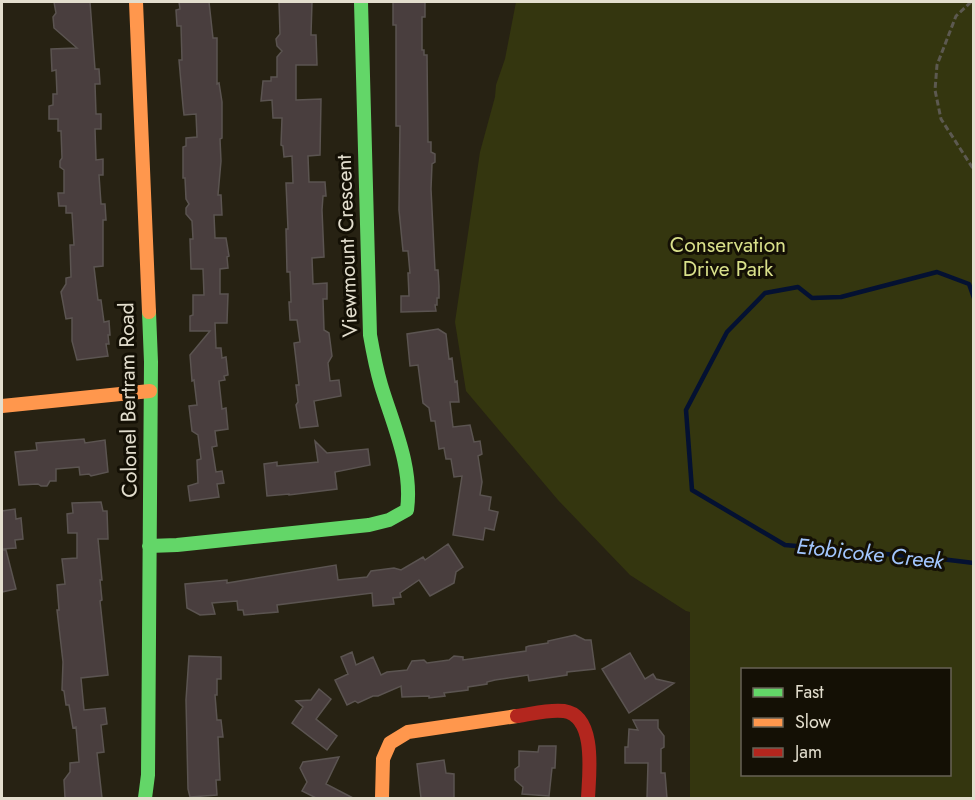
<svg xmlns="http://www.w3.org/2000/svg" width="975" height="800" font-family="Jost,sans-serif">
  <style>
    .green { fill: #34360f; fill-rule: evenodd }
    .lines { fill: none; stroke-linecap: round; stroke-linejoin: round }
    .stream { stroke: #041132; stroke-width: 4.5 }
    .building { fill: #493e3e; stroke: #5b5451; stroke-width: 1.5 }
    .path { stroke: #5c5950; stroke-width: 3; stroke-dasharray: 6 3; stroke-linecap: butt }
    .fast { stroke: #63d668; stroke-width: 14 }
    .slow { stroke: #ff974d; stroke-width: 14 }
    .jam { stroke: #b3261e; stroke-width: 14 }
    .labels { text-anchor: middle; stroke-width: 6; stroke-linejoin: round; paint-order: stroke }
    .park-label { font-size: 21px; fill: #d9e08a; stroke: #141005 }
    .street-label { font-size: 21px; fill: #e3dece; stroke: #141005 }
    .water-label { font-size: 22px; font-style: italic; fill: #a2c6fe; stroke: #141005 }
  </style>
  <rect width="100%" height="100%" fill="#272213"/>
  <path class="green" d="M516 2H973V798H690V612L686 611 630 575 558 500 466 391 455 322 480 152 495 97 496 85 505 59ZM742 670H950V774H742Z"/>
  <g class="lines">
    <path class="stream" d="M974 298 969 284 937 272 841 297 812 298 798 287 765 293 727 332 686 410 692 490 785 545 941 559 974 563"/>
  </g>
  <path class="building" d="M54 2H90L95 69H99L100 84H95L96 114H101V129H95L96 160 103 159V175H99L101 204H105L106 220H103V266L94 267 98 300H101L104 322 109 321 110 335H108L109 344H106L108 356 77 360 72 341V318L66 319 61 292 66 284V278L71 277 70 245H74L72 213H66V206H59L58 193H64V170L60 167V161L62 158 61 131H58V119H49V106L53 105V94H57L56 70 52 71 51 49 77 48 54 28 53 17 56 13Z
    M179 2H209L213 38H217V84L219 83 222 102V138L220 139 221 161 218 195H221L222 215H214L215 238H226L229 256 227 257 228 268 220 269V294H228L227 323H215L216 348H221L222 358 226 357 228 375 224 376 225 380 219 381 222 409 226 408 228 429 215 431 217 446 212 447 216 472 222 471 224 483 217 484 219 497 190 501 188 486 198 483 197 460 201 459 198 435 192 431 189 406 197 405 194 380 192 381 190 355 210 331H190V316L193 315V295H204L203 269H191L190 239H193L192 221 186 214V208L189 204 186 199 185 178H183V147L186 146V138L197 137 196 114 184 115 183 106 179 60H182L181 26H177L176 10 180 9Z
    M279 2H312L311 35H316L317 65H296V100L321 99 320 155 308 156 309 182H325L326 196H323L322 210 324 257 312 258 313 284 327 283V299H323L324 330 329 333 332 356 328 363 330 381 339 380 341 396 314 401 318 426 300 428 296 405 298 402 296 385H299L294 343 300 342 297 320H290L289 302H291L290 272H287L286 229H288L286 183H293L292 156 284 157 283 146 281 145 282 118H273L272 100 261 101 263 81H271V77H277V57L282 51 277 46 276 39 280 34Z
    M393 2H425V17H422V50H424V55H427L428 142H431V152L435 154V162L432 164 431 189 435 270H438L439 286V298H437V305H435L436 311 401 312V296H409L408 273H410L408 251H403L399 210 400 126H396V25H393Z
    M438 329 446 334 449 359 452 358 455 382 457 381 459 402H450L453 427 470 425 474 442 480 441 482 454 478 456 482 482 480 495 491 497 489 510 498 512 494 530 485 528 483 540 453 535 462 476 454 477 451 459H446L444 448 439 449 435 421H431L429 408 423 403 418 365 410 366 407 334Z
    M84 439 85 443 105 440 108 472 91 476 89 474 80 475 79 467 56 469V481H50L47 486H41L38 484 19 485 15 452 37 450 36 443Z
    M315 441 327 453 368 449 370 465 335 472 337 489 289 495V494L267 496 264 464 277 462V466L318 462Z
    M101 502 103 511H107L108 539H98L102 580H100L102 600 100 601 108 675 81 678 84 710 105 708 107 724 101 725 104 752 97 753 102 798H65L64 780 70 772V763L79 762 76 727 73 728 69 705H66L64 691 62 690 63 662 57 610H59L57 585 65 584 62 559 77 558V533H68L67 514 73 513 72 503Z
    M15 509 16 519 21 518 23 539 15 540 16 548 2 549V511Z
    M448 544 463 567 456 572 454 583 430 596 419 580 400 593 401 597 393 598 394 604 373 606 372 593 277 605 278 612 244 615 243 610H238L237 601 212 603 215 614 200 615 187 608 185 584 227 580V583L336 565 338 580 367 577 371 571 394 568 401 570 423 557 425 560Z
    M2 550H6L16 589 2 592Z
    M575 635 585 640H591L595 669 567 672V675L529 681 528 675 495 680 487 682V684L468 687V690L444 693 445 696 429 698V696L402 697 401 686 378 696H373L358 703 355 701 347 705 335 680 348 674 341 657 352 652 356 665 373 657 381 675 387 672 407 670 412 661 424 660 427 663 449 660 454 656 463 657V660L526 651V647L529 646 548 643V641Z
    M630 653 645 679 653 674 656 679 674 683 629 713 602 669Z
    M189 656 221 657V679H217V695H215L217 720H221L223 737H218L220 780H216L217 795 190 797 188 789 186 700Z
    M319 689 331 699 316 719 337 736 327 750 292 723 303 707 296 701 311 700Z
    M633 720H658V728L664 736V747L661 749V773H665L667 798H647L648 763H625V747H628L629 729 638 730Z
    M539 746H556L555 768H552L549 796 522 794 523 787 515 780V769L519 766V751L538 752Z
    M339 757 326 784 353 798H316L302 791 307 782 300 768 303 762Z
    M444 760 446 773 454 774V798H421L417 764Z"/>
  <g class="lines">
    <path class="path" d="M971 2 956 16 937 65 935 90 941 119 974 170"/>
    <path class="fast" d="M149 546 177 545 369 525 389 520 407 510C413 467 393 425 381 385 376 368 373 352 370 335L361 2
      M145 798 148 775 151 362 149 312"/>
    <path class="slow" d="M136 2 149 312
      M2 406 150 391
      M382 798 383 759 390 743 408 732 517 716"/>
    <path class="jam" d="M517 716C532 714 549 709 564 711 597 716 589 775 588 798"/>
  </g>
  <g class="labels">
    <g class="park-label">
      <text x="728" y="252">Conservation<tspan x="728" dy="24">Drive Park</tspan></text>
    </g>
    <g class="street-label">
      <text transform="translate(347 246) rotate(-92)" y="7">Viewmount Crescent</text>
      <text transform="translate(128 400) rotate(-91)" y="7">Colonel Bertram Road</text>
    </g>
    <g class="water-label">
      <text transform="translate(870 553) rotate(6)" y="8">Etobicoke Creek</text>
    </g>
  </g>
  <rect width="975" height="800" fill="none" stroke="#e3dece" stroke-width="6"/>
  <rect x="741" y="668" width="210" height="108" fill="#141005" stroke="#676255" stroke-width="1.5"/>
  <rect x="753" y="688" width="30" height="9" fill="#63d668" stroke="#676255" stroke-width="1.5"/>
  <text x="795" y="698" font-size="18" fill="#e3dece">Fast</text>
  <rect x="753" y="718" width="30" height="9" fill="#ff974d" stroke="#676255" stroke-width="1.5"/>
  <text x="795" y="728" font-size="18" fill="#e3dece">Slow</text>
  <rect x="753" y="748" width="30" height="9" fill="#b3261e" stroke="#676255" stroke-width="1.5"/>
  <text x="795" y="758" font-size="18" fill="#e3dece">Jam</text>
</svg>
